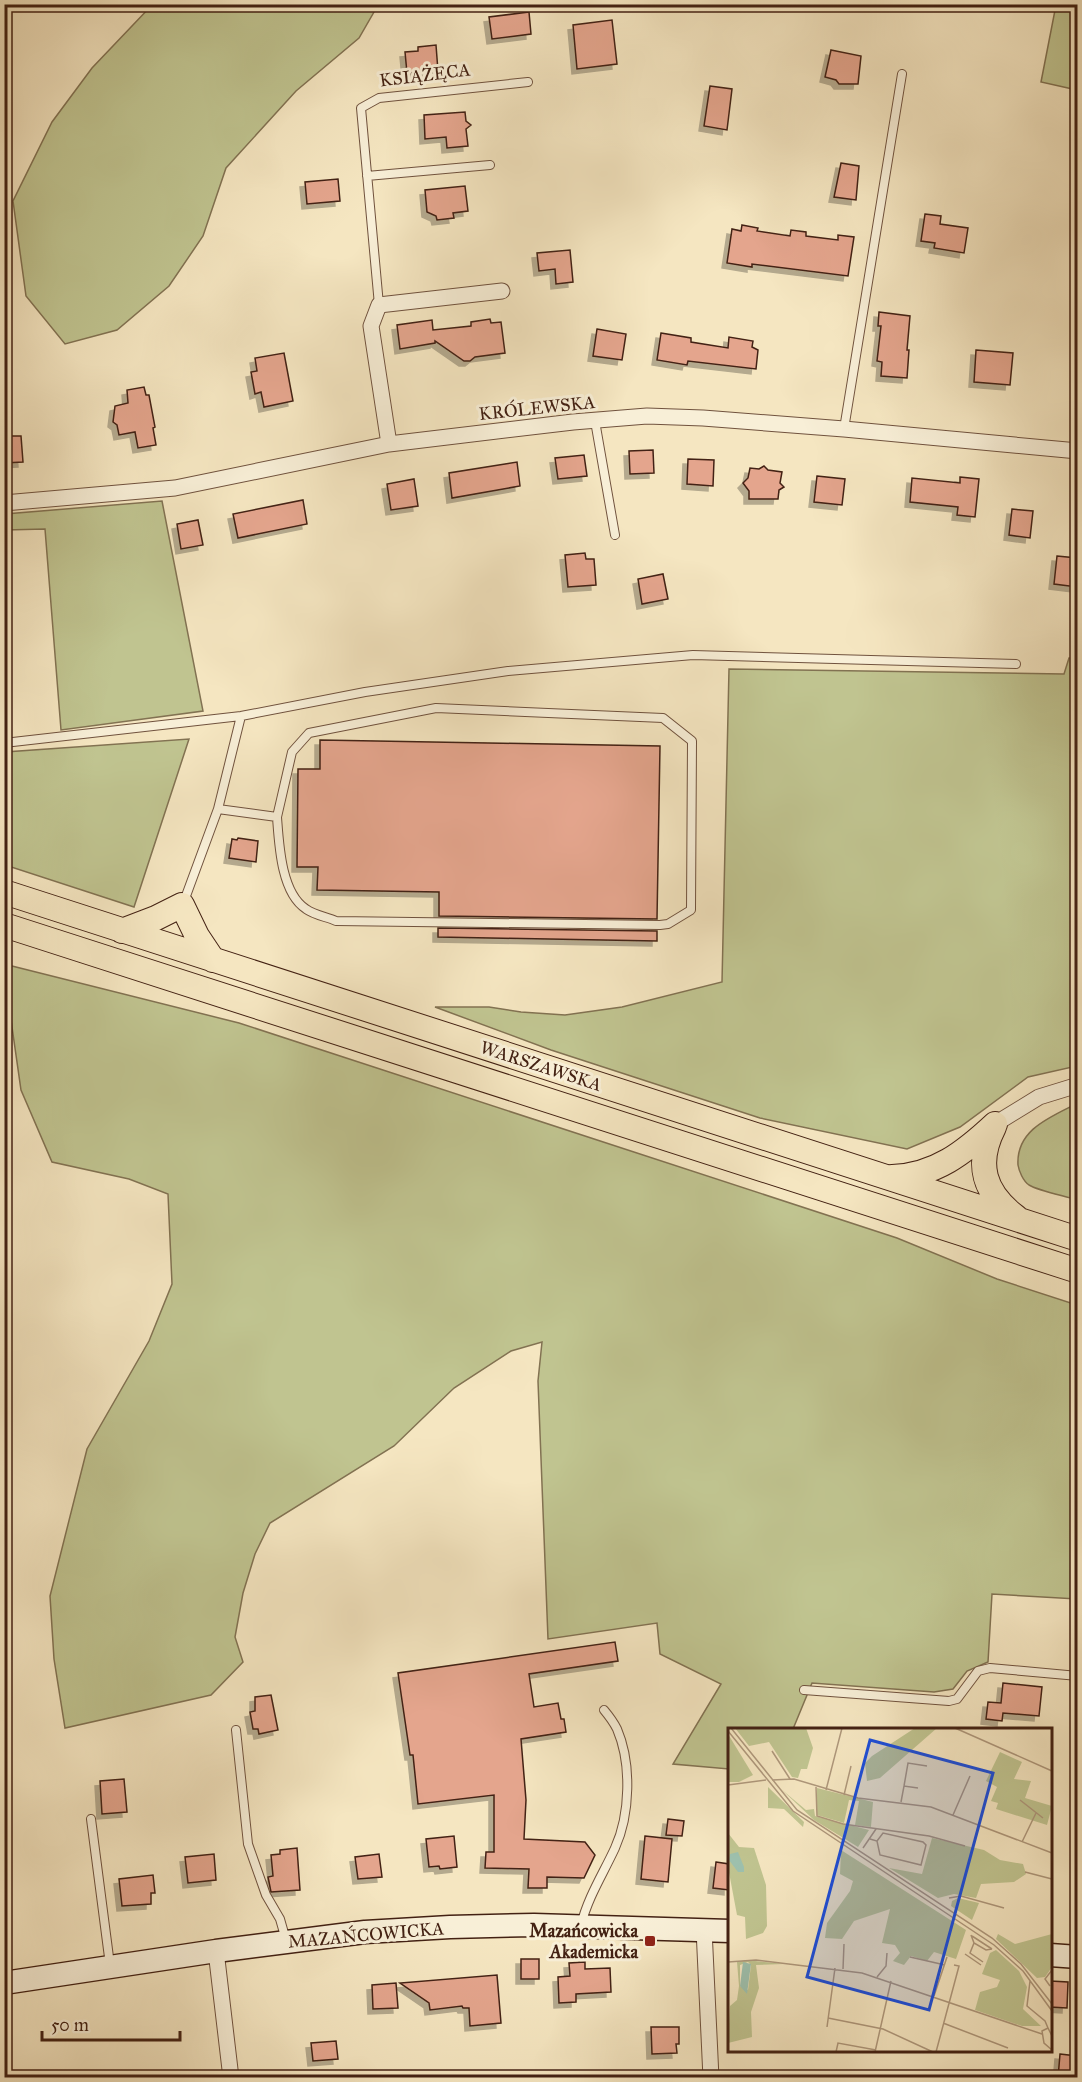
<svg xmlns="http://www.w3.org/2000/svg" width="1082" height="2082" font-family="'IM FELL Great Primer',serif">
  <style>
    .green { fill: #c0c490; stroke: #827252; stroke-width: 1.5 }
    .building { fill: #e4a58d; stroke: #432113; stroke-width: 1.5; filter: url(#shadow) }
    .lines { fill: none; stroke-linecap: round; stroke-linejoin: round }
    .lane-casing { stroke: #70523e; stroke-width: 10 }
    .street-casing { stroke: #70523e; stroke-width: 17 }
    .secondary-casing { stroke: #432113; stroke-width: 25 }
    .primary-casing { stroke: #432113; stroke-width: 26 }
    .lane { stroke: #f8efd7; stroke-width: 8 }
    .street { stroke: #f8efd7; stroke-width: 15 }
    .secondary { stroke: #f8efd7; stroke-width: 22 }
    .primary { stroke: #f5e6c1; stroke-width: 24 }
    .poi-dot { fill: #8f2418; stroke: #f8efd7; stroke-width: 2 }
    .labels { text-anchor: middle; stroke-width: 6; stroke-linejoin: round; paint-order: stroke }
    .street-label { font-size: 18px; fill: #432113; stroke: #f8efd7 }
    .poi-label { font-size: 18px; font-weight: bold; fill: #432113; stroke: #f8efd7; text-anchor: end }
    .inset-road { fill: none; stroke: #ae977b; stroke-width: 1.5 }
    .view { fill: #1d4ed8; fill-opacity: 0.15; stroke: #1d4ed8; stroke-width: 3 }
    .inset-edge { fill: none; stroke: #432113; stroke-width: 3 }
  </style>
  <defs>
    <filter id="shadow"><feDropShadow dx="-5" dy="5" stdDeviation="0" flood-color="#0004"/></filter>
  </defs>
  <rect width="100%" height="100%" fill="#f5e6c1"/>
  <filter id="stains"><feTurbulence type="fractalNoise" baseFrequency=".00333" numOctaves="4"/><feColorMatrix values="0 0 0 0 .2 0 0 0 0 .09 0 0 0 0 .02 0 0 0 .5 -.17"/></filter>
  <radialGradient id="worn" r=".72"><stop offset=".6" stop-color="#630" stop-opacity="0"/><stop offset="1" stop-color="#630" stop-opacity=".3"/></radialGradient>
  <path class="green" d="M152 5H378L359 38 296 91 226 168 203 236 169 286 117 330 65 344 26 296 13 201 52 122 92 68Z
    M1056 5H1077V90L1041 82Z
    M162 501 203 711 61 730 45 529 5 530V514Z
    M1069 658H1078L1077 1066 1028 1077 960 1127 907 1149 760 1118 551 1050 435 1007H489L521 1012 565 1015 622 1007 722 982 729 669 1064 674Z
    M189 739 134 907 5 865V752Z
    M4 964 239 1023 897 1238 997 1279 1077 1305V1599L992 1594 988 1662 967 1671 953 1689 934 1692 812 1683 793 1729 730 1730 729 1769 673 1764 721 1684 660 1654 657 1623 548 1639 538 1381 542 1342 511 1351 454 1388 394 1446 270 1523 255 1554 243 1593 235 1637 243 1662 211 1695 65 1728 54 1659 50 1596 87 1449 149 1341 172 1284 168 1194 129 1179 52 1162 21 1090 5 978Z
    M1074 1105H1077V1200C1065 1196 1039 1191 1029 1185 1023 1181 1019 1171 1018 1165 1016 1131 1048 1118 1074 1105Z"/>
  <path class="building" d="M529 12 531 34 492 39 489 17Z
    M612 20 617 64 577 69 573 25Z
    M436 45 438 71 407 73 405 52 418 51V47Z
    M831 50 861 56 858 84H839L836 80 825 77Z
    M710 86 732 89 727 130 704 126Z
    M465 112 466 121 471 125 466 129 468 146 447 148 446 137 425 139 424 115Z
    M841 163 859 166 856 200 834 197Z
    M338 179 340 201 307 204 305 182Z
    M465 186 468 211 453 213 454 218 437 220 436 216 427 212 425 190Z
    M925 214 941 216 940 224 968 228 964 253 934 248 935 243 921 241Z
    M742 225 758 228 757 231 790 236 791 230 806 232V236L838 240V235L854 237 848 276 752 264V267L727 263 732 229 741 231Z
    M570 250 573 282 556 284 555 269 539 271 537 253Z
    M879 312 910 316 907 350H909L907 378 881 376 882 362 877 361 881 326H878Z
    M490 319 491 323 501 322 505 353 475 357 470 361H464L435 341V343L400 349 397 325 432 320 433 330 471 326V322Z
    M597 329 626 334 622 360 593 356Z
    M661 333 691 338V342L728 348 729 337 753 341 752 347 758 350 756 369 688 361 687 365 657 360Z
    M976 350 1013 353 1010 385 974 382Z
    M284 353 293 401 264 407 261 392 255 394 251 372 257 371 255 358Z
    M144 387 146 395H149L155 427 153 428 156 445 138 448 135 432 119 435 117 425 113 422 115 406 128 403 127 390Z
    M4 436H21L23 462 4 463Z
    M653 450 654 473 630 474 629 451Z
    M584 455 587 476 558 479 555 458Z
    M688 459 714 460 713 486 687 484Z
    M517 462 520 486 452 498 449 473Z
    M764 466 768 470 782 472 780 483 784 487 779 490 778 499H749V491L743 483 748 478 750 468 759 469Z
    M817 476 845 479 842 505 814 502Z
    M960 477 979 479 975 517 957 515 958 507 910 502 912 478 960 483Z
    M414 479 418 506 391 510 387 484Z
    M303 500 307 524 238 538 233 514Z
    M1012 509 1033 511 1030 538 1009 535Z
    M198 520 203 545 181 549 177 524Z
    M585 553 586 559H594L596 585 568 587 565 555Z
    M1057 556 1077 558V587L1054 584Z
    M663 574 668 599 642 604 638 579Z
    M320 740 660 746 657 919 439 916V892L317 890 318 867H297L298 769H320Z
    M238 838 258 841 256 862 229 858 232 839 237 840Z
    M438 928 657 931V941L438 937Z
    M615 1642 618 1661 529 1674 534 1707 558 1703 561 1719H564L566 1732 521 1739 526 1800 524 1839 585 1842 595 1855 584 1878 547 1877V1888H528L529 1869 485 1868 486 1852H494V1795L418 1804 413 1755H410L398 1673Z
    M1003 1683 1042 1687 1039 1716 1003 1713 1002 1721 986 1719 988 1702 1001 1703Z
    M271 1695 278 1730 259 1734 258 1729H253L250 1712 255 1711V1697Z
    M124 1779 127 1812 102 1814 100 1781Z
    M668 1819 684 1821 682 1836 666 1835Z
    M454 1836 457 1867 440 1869 439 1866 429 1867 426 1839Z
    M645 1836 672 1839 668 1882 641 1879Z
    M297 1848 300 1890 271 1892 268 1877 273 1876 271 1855 280 1854V1850Z
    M214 1854 216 1880 188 1883 185 1857Z
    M379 1854 382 1877 358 1879 355 1857Z
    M716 1862 729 1864V1890L713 1888Z
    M153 1875 155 1893H151V1904L122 1906 119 1879Z
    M521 1959H539V1979H521Z
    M585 1962V1969L610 1968 611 1992 576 1994V2002L559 2003 558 1977 570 1976 569 1963Z
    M497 1975 501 2023 470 2026 469 2008H463L462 2006 430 2010 429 2003 400 1983Z
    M1050 1981 1068 1982 1067 2008 1050 2007Z
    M396 1983 398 2008 373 2009 372 1985Z
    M651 2027H679V2044H676L677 2053 652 2054Z
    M336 2041 338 2059 313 2061 311 2043Z
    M1060 2054 1077 2056V2078H1058Z"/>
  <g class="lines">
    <g class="lane-casing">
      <path id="lane" d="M367 176 490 165
        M379 305 361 108 379 98 528 82
        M595 421 615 535
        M844 429 902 74
        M4 743 241 716 365 692 508 671 693 655 1016 664
        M218 809 277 817C279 844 281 893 306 909 314 915 327 917 336 921L660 925 668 924 691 910 692 741 663 718 436 708 309 733 292 752 277 817
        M183 904 218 809 241 716
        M804 1690 949 1701 957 1699 978 1671 990 1668 1078 1676
        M236 1730 248 1844 266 1895 280 1919 286 1940
        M91 1819 110 1965
        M581 1925C588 1897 603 1874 615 1848 630 1815 632 1764 617 1729 614 1723 609 1716 604 1710"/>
    </g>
    <g class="street-casing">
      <path id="street" d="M389 444 371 326 379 305 502 291
        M4 503 175 488 389 444 573 422 647 416 703 418 844 429 1078 451
        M995 1124 1039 1097 1078 1085
        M704 1929 711 2078
        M216 1951 231 2078"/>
    </g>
    <g class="secondary-casing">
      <path id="secondary" d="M1050 1955 1078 1957
        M4 1983 216 1951 365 1932 450 1927 534 1925 730 1931"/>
    </g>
    <g class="primary-casing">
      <path id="primary" d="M4 892 1078 1239
        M4 925 1078 1271
        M122 931 156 918 182 905 197 936 213 960
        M994 1127C975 1164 984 1193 1016 1217
        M892 1177C935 1176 965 1152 995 1124"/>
    </g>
    <use href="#lane" class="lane"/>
    <use href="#street" class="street"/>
    <use href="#secondary" class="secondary"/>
    <use href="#primary" class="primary"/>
  </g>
  <rect class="poi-dot" x="644" y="1935" width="12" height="12" rx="3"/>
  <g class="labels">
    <g class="street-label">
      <text transform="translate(425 75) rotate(-7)" y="6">KSIĄŻĘCA</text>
      <text transform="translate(537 408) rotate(-6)" y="6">KRÓLEWSKA</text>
      <text transform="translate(541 1066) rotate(18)" y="6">WARSZAWSKA</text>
      <text transform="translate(366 1935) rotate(-5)" y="6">MAZAŃCOWICKA</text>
    </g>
    <g class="poi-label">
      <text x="638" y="1937">Mazańcowicka<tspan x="638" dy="21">Akademicka</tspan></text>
    </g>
  </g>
  <g transform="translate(728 1728)">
    <rect width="324" height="324" fill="#f5e6c1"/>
    <path d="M7 0H78L85 20 79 41H73L70 50 64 49 41 14 21 18ZM187 0H209L152 50 139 53 137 35 144 28ZM0 6 25 47 11 54H0ZM272 24 294 34 286 51 303 53 297 70 324 78 319 97 268 81 270 75 263 73 269 59 258 53ZM40 59 76 94 75 99 56 81 40 80ZM89 60 145 74 143 99 127 97 131 73 121 72 116 95 89 87ZM53 61 78 82 86 81 87 88 141 102 130 119 86 92ZM0 105 11 119 26 120 38 157 39 198 35 205 18 211 17 189 9 187 0 139ZM204 110 256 122 272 132 295 136 298 146 286 154 253 156 248 170 226 166 210 170 161 140 194 146ZM113 122 238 202 228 231 206 224 199 233 183 228 176 237 165 233 172 225 167 217 154 215 162 181 126 193 114 211 97 210 99 195 122 163 125 153 112 146ZM230 170 251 175 244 192 223 178 224 173ZM270 206 287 216 324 206V239L317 249 309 250 268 211ZM268 222 291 243 299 259 295 281 313 298H294L247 282 252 264 269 259 272 252 254 246 262 225ZM18 232 56 236 28 237 31 260 23 284 24 309 0 315 2 278 9 272 11 258 9 234ZM20 234 23 237 20 262 12 258V237Z" fill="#c0c490" fill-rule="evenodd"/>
    <path d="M10 124 16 139V144H10L1 132 2 126ZM15 234 23 236 19 266 12 258Z" fill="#9dc0ad"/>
    <path class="inset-road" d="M3 0 69 82 264 210 293 236 324 276M227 0 324 43M0 3 65 83 266 217 295 243 324 283M44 23 62 51M44 52 66 51 130 70 203 79 324 125M0 57 38 52M176 58 180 35 199 38M88 59 89 88 115 96 201 108 237 118M98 62 114 0M116 67 123 38M292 72 315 90M173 74 176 58 190 60M225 87 242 48M142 111 149 113 152 127 193 137 198 117 195 114 155 105 149 113M294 114 308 85M135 120 148 101M297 144 324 151M221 170 233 168 276 180M243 207 246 215 258 222 264 221M244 208 264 221M246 215 242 225 255 234M237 226 253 237M182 229 217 237M0 234 28 232 134 245 314 306M115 241 116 216M149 249 158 238 159 225M302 253 299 278 317 293 320 300M322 258 317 251 324 242M206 268 219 229M100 290 155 301 205 324M215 295 280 320M99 299 107 240M324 308 320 300 314 303 316 315 324 322M108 324 110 315 148 322M147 324 163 253M208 324 231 238 226 237"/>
    <path class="view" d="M142 12 265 45 201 282 79 249Z"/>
    <rect width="324" height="324" class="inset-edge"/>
  </g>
  <rect width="1082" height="2082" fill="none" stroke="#f5e6c1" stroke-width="24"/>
  <rect x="6" y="6" width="1070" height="2070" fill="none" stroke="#432113" stroke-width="3"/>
  <rect x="12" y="12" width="1058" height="2058" fill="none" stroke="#432113" stroke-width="1.5"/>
  <path d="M42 2031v9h138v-9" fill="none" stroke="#432113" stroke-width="3"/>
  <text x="51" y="2031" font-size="18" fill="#432113" stroke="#f8efd7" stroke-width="4.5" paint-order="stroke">50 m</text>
  <rect width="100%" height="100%" filter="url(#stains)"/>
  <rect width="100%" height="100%" fill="url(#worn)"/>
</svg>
